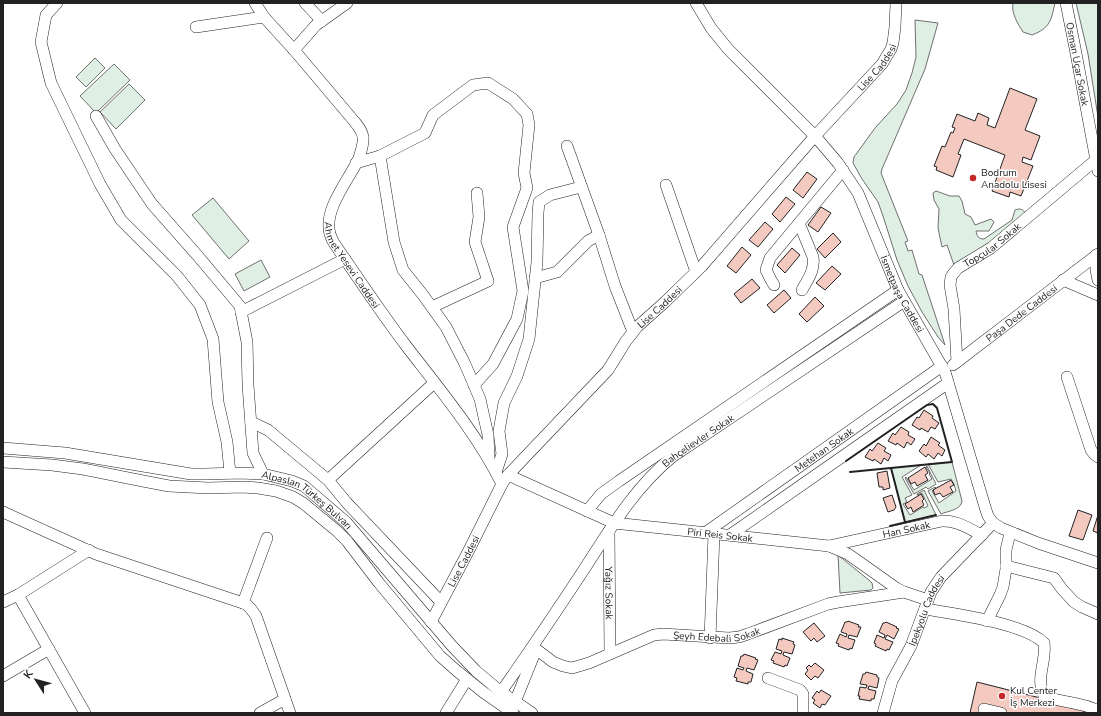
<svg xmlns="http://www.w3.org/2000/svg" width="1101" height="716" font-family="'Nunito Sans',sans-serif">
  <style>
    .green { fill: #e0efe3; stroke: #6f6f6f }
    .building { fill: #f3c9c0; stroke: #222 }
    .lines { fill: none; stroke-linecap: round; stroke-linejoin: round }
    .minor-casing { stroke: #222; stroke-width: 12 }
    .minor { stroke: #fff; stroke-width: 11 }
    .wall { stroke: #222; stroke-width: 2 }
    .poi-dot { fill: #c62828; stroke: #fff; stroke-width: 1.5 }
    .labels { text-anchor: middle; stroke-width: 3; stroke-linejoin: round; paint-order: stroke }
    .street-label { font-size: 10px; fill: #222; stroke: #fff }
    .poi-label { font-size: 10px; fill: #222; stroke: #fff; text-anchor: start }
  </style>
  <rect width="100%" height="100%" fill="#fff"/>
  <path class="green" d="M1013 3H1055C1051 21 1050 28 1032 35L1023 32C1018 24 1011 13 1013 3Z
    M1076 3H1098V117L1088 54Z
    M915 20 938 23 925 69 882 169 881 173 908 241 905 242 908 251 912 250 919 274 922 275 945 345 938 337 922 312 908 286 897 260 883 216 878 202 862 179 853 163 854 157 875 128 897 104 906 90 912 73 916 57Z
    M95 58 105 68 86 87 76 77Z
    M114 64 130 80 96 113 80 96Z
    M129 84 145 100 116 129 100 112Z
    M936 191 950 196H959L962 201 965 214 971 217 975 225 991 219 994 222 989 231H976C977 236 978 239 984 239L1012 220 1015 210C1020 208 1023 209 1026 214L985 247 954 265 947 245 942 247 938 228 939 209 934 200 933 193Z
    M213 198 249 241 229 259 192 215Z
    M261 260 270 277 244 291 235 274Z
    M952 462 962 501C961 510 948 511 941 514L928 491 935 487 936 488 932 491 939 503 956 491 954 484 951 479 938 482 928 464Z
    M921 465 902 477 912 495 905 498 907 502 903 504 910 515 923 507 924 508 928 506 922 493 917 495V494L924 490 936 515 905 522 891 468Z
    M927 466 936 484 928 489 926 487 914 494 905 478 906 477 914 490 932 479 929 474 930 473 926 467Z
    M838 555 870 581 872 583 873 588 871 590 840 593Z"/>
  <path class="building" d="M1010 88 1037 99 1025 130 1040 136 1031 160 1023 157 1022 162 1033 166 1021 196 1010 192 1009 197 992 191 1005 155 964 139 958 154 961 155 953 177 936 170 937 167 934 166 942 146 945 147 951 132 953 133 955 128 952 127 957 114 975 121 978 113 989 118 987 125 995 128Z
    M807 172 817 179 803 198 793 190Z
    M786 197 795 204 780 222 772 214Z
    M821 207 831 213 818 232 808 225Z
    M765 222 773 229 758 247 749 240Z
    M833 233 841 242 825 258 817 249Z
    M742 247 751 255 736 273 727 266Z
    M792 248 800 255 785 273 777 265Z
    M832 266 841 274 825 290 816 283Z
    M752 279 760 288 741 303 734 294Z
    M784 290 791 298 774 313 767 305Z
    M815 297 824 306 807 322 799 314Z
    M924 410 933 416 932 418 939 423 935 429 931 427 928 432 921 428 920 430 912 425 917 417 919 418Z
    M901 427 909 432 908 435 915 439 911 445 907 442 904 448 897 443 896 445 888 441 893 433 895 435Z
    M931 437 940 443 938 445 945 450 942 456 938 453 934 459 928 454 926 457 919 451 924 444 926 446Z
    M878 443 886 448 884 451 891 455 888 461 884 458 881 464 874 459 873 461 865 457 870 449 872 451Z
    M925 467 928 473 925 475 928 480 917 486 915 482 911 484 908 478Z
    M887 471 890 488 883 490V487H879L877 473Z
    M951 480 954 485 950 487 953 492 943 497 940 493 935 495 933 490Z
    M921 494 924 499 922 501 924 505 913 512 911 507 908 509 905 504Z
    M892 495 896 507 894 510 888 512 883 498Z
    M1078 510 1092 515 1083 540 1069 536Z
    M1098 515V533L1093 531Z
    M848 621 859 625 858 627H861L857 637 849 635 848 638 855 640 852 649 850 648 849 650 838 646 839 644 836 643 840 634 846 637 847 634 841 632 845 622H847Z
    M886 622 897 627 896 628 899 629 894 639 887 635 885 639 893 642 889 650 887 649 886 651 875 646 876 644 874 643 877 635 884 638 885 635 879 632 883 623H885Z
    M814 623 825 636 817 642 814 638 811 641 803 632Z
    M782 638 794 642 793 644 795 645 792 654 784 652 783 655 790 658 787 666 785 665 784 667 773 663 774 661 771 660 775 652 781 654 782 651 776 649 779 639 782 640Z
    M744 654 756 658 755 659 758 660 754 670 747 668 746 671 753 674 751 682H748V684L736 681 737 678 734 677 737 668 743 670 744 668 738 666 741 656H743Z
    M815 663 824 670 818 678 815 676 811 680 805 674 808 670 806 668 809 665 811 667Z
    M866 672 877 675V677L879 678 877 688 869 686 868 689 876 691 874 699H871V701L859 699 860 696H858L860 687 866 688 867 685 860 684 863 674H865Z
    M977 682 1084 709 1083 713H970Z
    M821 690 831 696 825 705 822 704 820 708 813 703 815 700 812 698 817 691 819 693Z"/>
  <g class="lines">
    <g class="minor-casing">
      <g id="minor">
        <path d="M57 3 46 15 41 42 51 83 100 184 121 220 177 276 200 305 213 339 218 402 227 442 230 473"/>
        <path id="s1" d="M255 3 264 17 294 50 354 121C358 126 362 130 363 137 364 143 361 151 359 158 349 180 323 209 330 234 331 237 332 240 334 243 358 278 381 313 407 347 441 391 477 434 502 484"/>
        <path d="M305 3 322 21"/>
        <path id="s2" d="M696 3 711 28 728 49 815 136 838 163 858 193 898 290 945 372 985 507 988 516 993 523 1001 528 1038 543 1098 563"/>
        <path id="s3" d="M1066 3 1075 48 1098 171"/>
        <path d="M196 27 264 17"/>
        <path d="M294 50 316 25 347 3"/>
        <path d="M96 116 115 149 152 204 197 255 240 306 247 342 248 385 253 453 263 474"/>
        <path d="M567 146 599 235 615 286 633 332"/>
        <path d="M380 156 394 242 403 270 423 295 446 327 465 364 480 399 488 435 489 458"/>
        <path d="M356 163 380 156 425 133 433 115 473 85 488 83 513 99 527 114 529 125 524 173 527 188 513 227 523 291 517 319 493 364 474 385"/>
        <path d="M666 185 696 272"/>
        <path d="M799 223 813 257C815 270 808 279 802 290"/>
        <path d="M1096 255V270L1098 280"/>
        <path d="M535 278 557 272 588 241 599 235"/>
        <path d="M1063 280 1098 295"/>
        <path d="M774 285 771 280 766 270 770 258 843 170"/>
        <path d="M432 307 488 281 475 242 479 217 477 193"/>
        <path d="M241 312 345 259"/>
        <path id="s4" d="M957 362 954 309 950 285 951 277 953 274 958 268 991 248 1098 158"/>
        <path id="s5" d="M953 365 1098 254"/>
        <path d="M1067 377 1091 450 1094 454 1098 457"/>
        <path d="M251 422 268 430 328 480 347 503 441 602"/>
        <path id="s6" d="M3 448 65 453 191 474H205L240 473 263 474 292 481 304 486 346 522 452 646 476 671 501 692 532 713"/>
        <path d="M3 462 52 465 83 469 143 481 169 486 208 488 243 487 258 488 276 491 293 497 303 503 337 531 347 541 379 583 440 656 457 671 483 692 513 713"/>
        <path d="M496 472 502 454 499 431 504 403 517 376 529 339 537 262 538 213 539 202 550 195 581 187"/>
        <path id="s7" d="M508 475 614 523 829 546 848 554 896 588 904 592 928 600"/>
        <path d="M328 480 434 383"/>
        <path d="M587 511 601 494 619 481 898 290"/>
        <path d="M3 512 96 554 246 604 251 609 256 616 290 713"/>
        <path id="s8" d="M609 531 610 654"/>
        <path id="s9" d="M705 533 942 366"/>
        <path d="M730 535 948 383"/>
        <path id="s10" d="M829 546 942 521C957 520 969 529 982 535"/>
        <path d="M1006 566 1054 578 1062 589 1074 602 1082 607 1098 614"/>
        <path d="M18 595 85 713"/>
        <path d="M3 602 18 595 89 550"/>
        <path d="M243 603 267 538"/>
        <path d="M925 609C954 614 1024 623 1044 643 1047 660 1035 679 1044 695 1061 704 1081 701 1098 711"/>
        <path d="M987 621 1000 595 1003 587 1006 569V550L1010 533"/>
        <path id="s11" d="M431 622 469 550 502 484 508 475 608 370 626 341 637 327 665 302 702 266 815 136 882 64 891 49 893 43 895 27 896 3"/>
        <path d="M710 638 714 534"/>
        <path id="s12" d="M536 649 553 662 563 666 572 668 589 663 654 635 663 634 729 638 739 637 748 634 828 604 838 602 904 592"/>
        <path d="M3 676 49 649"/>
        <path d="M768 678 800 690 803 694V713"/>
        <path id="s13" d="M501 692C529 652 556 612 583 571 609 531 634 488 672 457L903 302"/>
        <path d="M515 702 536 650"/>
        <path d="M984 709 1001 713"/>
        <path d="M260 713 285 699"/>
        <path d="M446 713 467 679"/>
        <path id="s14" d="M883 713 892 681 911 646 931 592 941 577 993 523"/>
      </g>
    </g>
    <use href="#minor" class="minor"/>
    <path class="wall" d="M846 461 927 405 933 404 937 408 952 462 850 472
      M891 468 905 522
      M890 526 936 515"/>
  </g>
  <g class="poi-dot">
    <circle cx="973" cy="178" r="4"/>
    <circle cx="1002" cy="696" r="4"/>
  </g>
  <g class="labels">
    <g class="street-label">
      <text dy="4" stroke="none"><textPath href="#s3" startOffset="62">Osman Uçar Sokak</textPath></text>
      <text dy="4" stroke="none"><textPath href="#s11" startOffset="717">Lise Caddesi</textPath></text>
      <text dy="4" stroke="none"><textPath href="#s4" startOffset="138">Topçular Sokak</textPath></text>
      <text dy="4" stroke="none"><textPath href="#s1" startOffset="315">Ahmet Yesevi Caddesi</textPath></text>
      <text dy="4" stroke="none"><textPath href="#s2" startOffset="361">İsmetpaşa Caddesi</textPath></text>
      <text dy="4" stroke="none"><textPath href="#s11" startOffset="393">Lise Caddesi</textPath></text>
      <text dy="4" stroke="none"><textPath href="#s5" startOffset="86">Paşa Dede Caddesi</textPath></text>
      <text dy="4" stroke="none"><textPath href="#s13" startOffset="322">Bahçelievler Sokak</textPath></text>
      <text dy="4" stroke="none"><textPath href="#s9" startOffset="145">Metehan Sokak</textPath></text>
      <text dy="4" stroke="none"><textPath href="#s6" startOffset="314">Alpaslan Türkeş Bulvarı</textPath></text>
      <text dy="4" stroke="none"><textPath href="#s10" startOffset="79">Han Sokak</textPath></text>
      <text dy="4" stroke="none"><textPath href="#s7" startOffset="223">Piri Reis Sokak</textPath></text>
      <text dy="4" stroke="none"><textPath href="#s11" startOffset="69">Lise Caddesi</textPath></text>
      <text dy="4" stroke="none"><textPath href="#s8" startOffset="62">Yağız Sokak</textPath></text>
      <text dy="4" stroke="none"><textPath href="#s14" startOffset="112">İpekyolu Caddesi</textPath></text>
      <text dy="4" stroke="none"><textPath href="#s12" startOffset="193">Şeyh Edebali Sokak</textPath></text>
    </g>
    <g class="poi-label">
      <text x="981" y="176">Bodrum<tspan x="981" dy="12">Anadolu Lisesi</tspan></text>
      <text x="1010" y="694">Kul Center<tspan x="1010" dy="12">İş Merkezi</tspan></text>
    </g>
  </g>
  <rect width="1101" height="716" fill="none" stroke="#222222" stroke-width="8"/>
  <g transform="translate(36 680) rotate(306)" stroke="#ffffff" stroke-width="3" paint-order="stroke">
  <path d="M0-3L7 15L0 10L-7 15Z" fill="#222222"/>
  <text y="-6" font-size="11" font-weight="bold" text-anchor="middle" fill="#222222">K</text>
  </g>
</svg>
